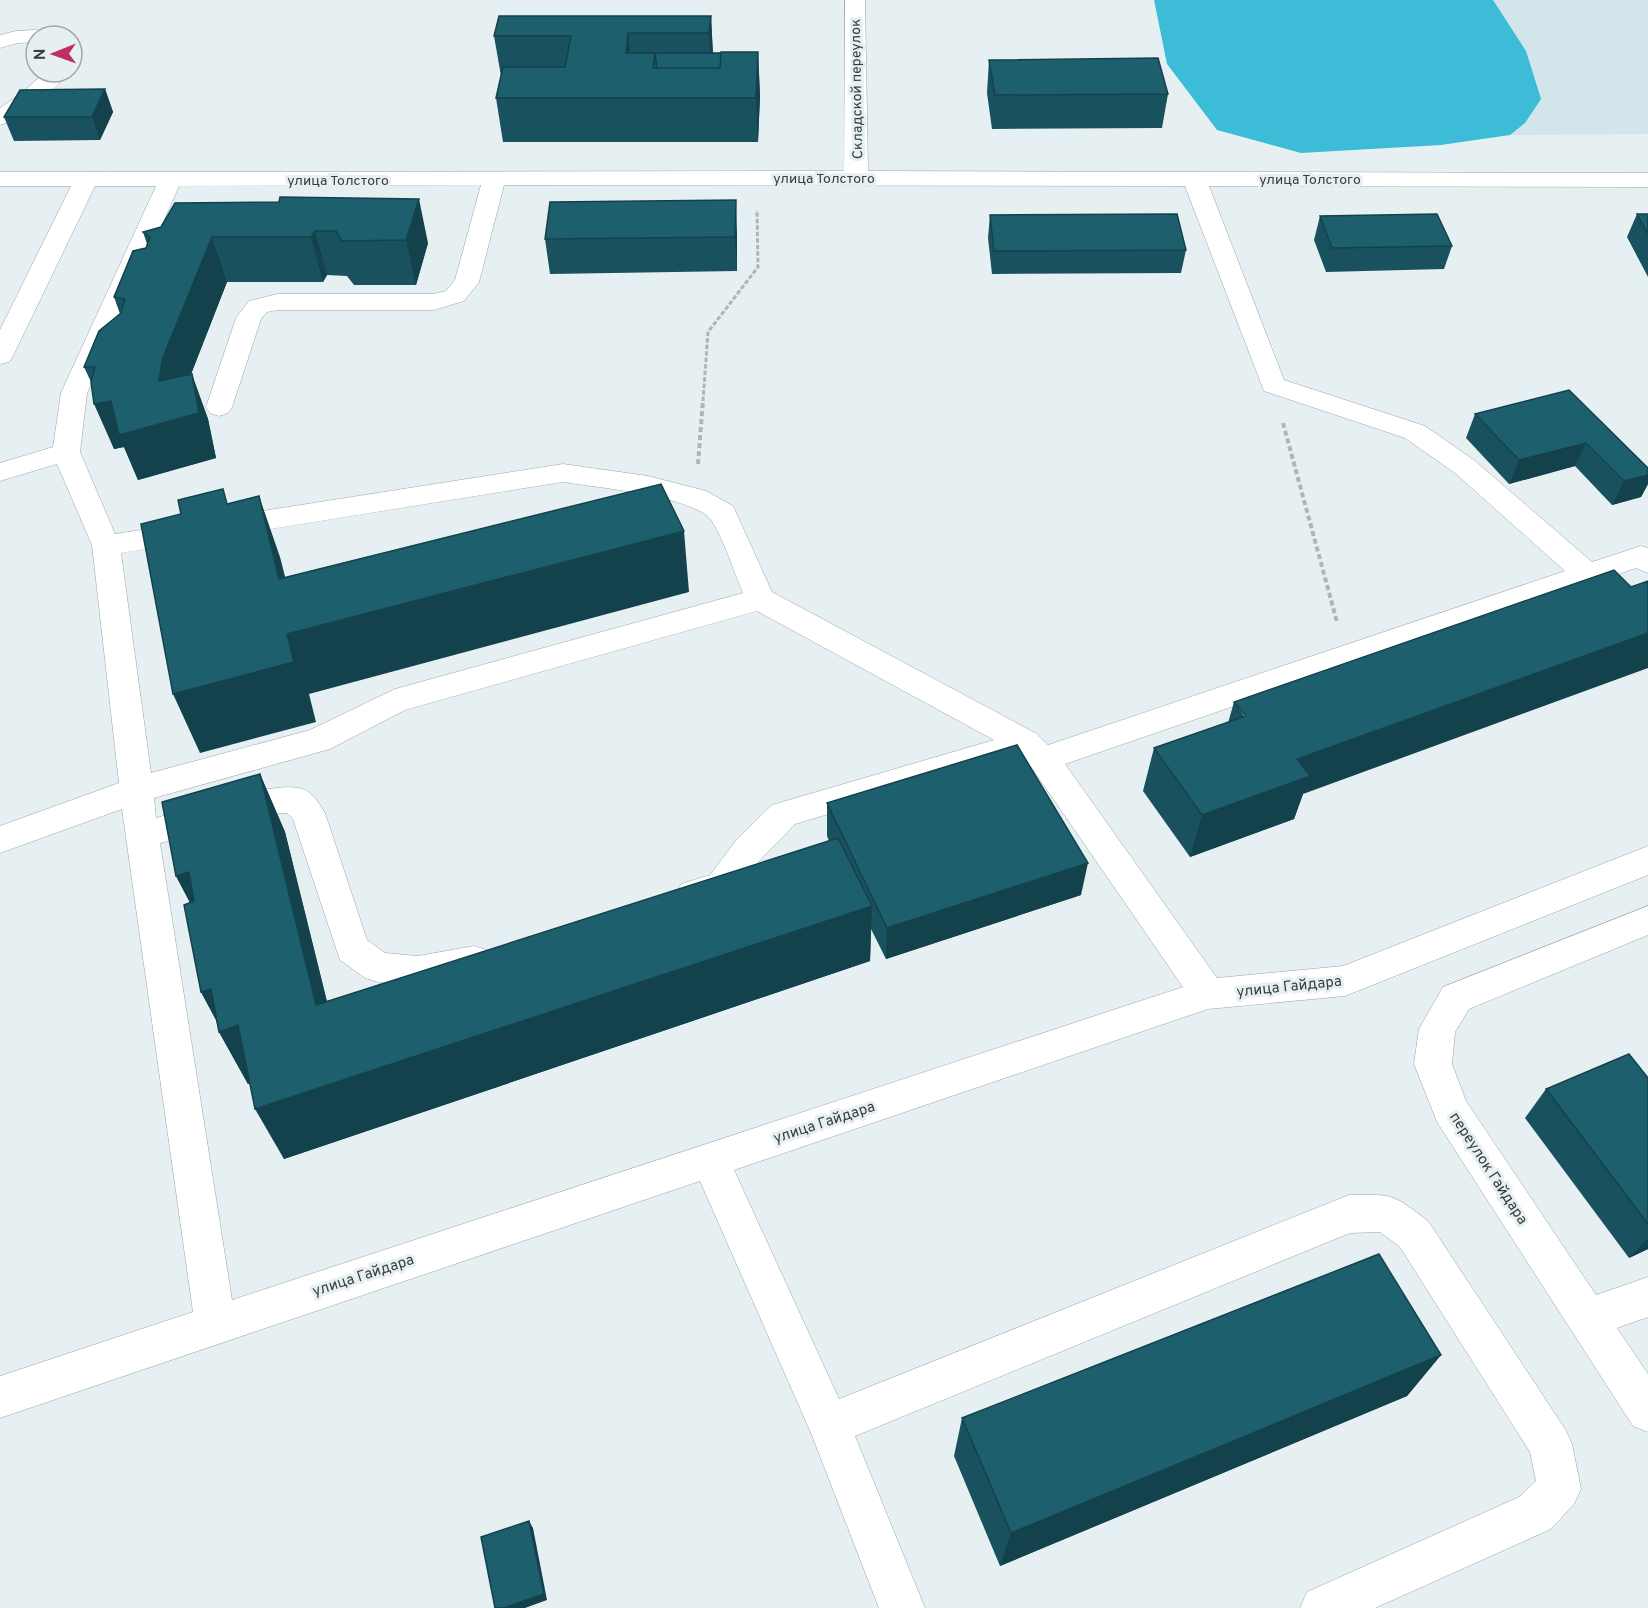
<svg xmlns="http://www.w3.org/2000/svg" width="1648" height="1608" font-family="Overpass,sans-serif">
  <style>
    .built { fill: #d2e5ea }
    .forest { fill: #3cbcd6 }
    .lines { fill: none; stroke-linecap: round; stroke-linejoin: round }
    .minor-casing { stroke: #9ba4a7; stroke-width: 1 }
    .path-far1 { stroke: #adb5b7; stroke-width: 3; stroke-dasharray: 4.5 2; stroke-linecap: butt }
    .path { stroke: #adb5b7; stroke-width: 4; stroke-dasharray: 5 3; stroke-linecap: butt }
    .minor { fill: #fff; fill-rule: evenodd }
    .wall { fill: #19525e }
    .shaded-wall { fill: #14424c }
    .building { fill: #1d5f6d; stroke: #14424c; stroke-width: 1.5 }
    .labels { text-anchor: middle; stroke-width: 6; stroke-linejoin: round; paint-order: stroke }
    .far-street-label { font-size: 14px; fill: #393d3e; stroke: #e6f0f3 }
    .street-label { font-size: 15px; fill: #393d3e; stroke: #e6f0f3 }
  </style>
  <rect width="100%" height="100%" fill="#e6f0f3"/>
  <path class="built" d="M1426 0H1648V134L1510 135Z"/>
  <path class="forest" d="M1154 0H1493L1526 51 1541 99 1525 123 1510 135 1441 145 1301 153 1217 130 1167 64Z"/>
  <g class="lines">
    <g class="minor-casing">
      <path id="minor" d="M845 0H865L868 171 1648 173V187L1209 186 1284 380 1425 426 1475 461 1592 562 1641 546 1648 548V573L1636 568 1065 764 1217 978 1343 966 1648 846V875L1345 996 1208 1009 734 1170 839 1399 1349 1195C1393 1194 1393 1194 1428 1221L1565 1429 1572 1444 1581 1489 1574 1504 1551 1529 1375 1608H1300L1307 1592 1519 1497 1536 1481 1530 1452 1400 1247 1380 1232 1350 1233 855 1436 925 1608H879L811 1433 700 1181 0 1418V1376L193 1312 122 809 0 853V826L119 783 92 545 57 464 0 481V463L53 447 61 393 156 186H95L13 356 9 362 0 364V330L71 186H0V172L844 171ZM481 185 455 280 446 291 433 294H278L249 301 236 318 206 407 210 413 219 416 228 413 232 407 261 319 267 312 278 310H434L464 301 479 282 504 185 1185 186 1264 391 1405 438 1455 473 1565 571 1048 745 1037 734 772 592 733 506 706 491 648 476 563 464 115 534 80 452 87 393 179 186ZM563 482C593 487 696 496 712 521 725 542 733 570 743 593L395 689 310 730 151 773 121 553ZM757 611 994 740 772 805 738 838 710 875 681 884 676 894 681 904 693 908 733 896 762 858 795 824 1020 757 1032 768 1183 987 232 1300 160 843 272 813H287L293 819 340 960 365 978 378 982 418 986 487 972 492 961 487 950 474 946 418 956 385 953 367 940 325 813C320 805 315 796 307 791 284 776 186 810 156 818L154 798 330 749 405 710Z
        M36 30 43 32 46 36H36V42L18 43 0 48V35L16 31Z
        M45 72H68C55 91 22 119 0 125V108L22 93Z
        M1648 906V935L1469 1009 1455 1032 1452 1064 1466 1101 1596 1295 1648 1277V1317L1617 1328 1648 1374V1432L1633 1426 1437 1122 1414 1064 1419 1029 1443 987Z"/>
    </g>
    <path class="path-far1" d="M703 401 708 332 758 267 757 210"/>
    <path class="path" d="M1283 423 1337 622
      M698 464 703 400"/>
    <use href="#minor" class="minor"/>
  </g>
  <path class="wall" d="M711 16 713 53 758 52 760 96 758 142H503L496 98 501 76 494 36Z
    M989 60 1168 94 1162 128 992 129 987 93Z
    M105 89 113 112 100 140 14 141 4 117Z
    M175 203 428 243 416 285H354L347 276 327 275 323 282H227L191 374 208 419 216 458 138 480 124 447 114 449 91 382 84 367 120 314 114 297 146 248 147 244 143 232 161 227Z
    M1637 214H1648V277L1627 237Z
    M990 215 1186 250 1181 273 992 274 988 238Z
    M1320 216 1452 246 1444 269 1326 272 1314 240Z
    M737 234V271L550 274 545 239Z
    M1569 390 1648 468V484L1641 497 1612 505 1575 466 1509 484 1466 438 1475 414Z
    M1234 702 1303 794 1294 819 1190 857 1143 791 1154 748 1228 723Z
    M260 774 285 832 327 1002 829 841 827 836V803L1081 895 886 959 871 929 870 961 284 1159 250 1083 248 1084 219 1032 216 1020 201 992 190 903 176 876Z
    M1648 1078V1249L1629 1258 1525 1118 1546 1089Z
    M1441 1355 1407 1396 1000 1566 954 1456 962 1418Z"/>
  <path class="shaded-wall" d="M711 16 713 59 712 76 709 33Z
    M628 33 632 74 626 53Z
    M758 52 760 96 758 142 756 98Z
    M105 89 113 112 100 140 92 117Z
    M419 199 428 243 416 285 406 240Z
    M736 200 737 234V271L735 237Z
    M315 231 327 275 323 282 311 237Z
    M212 237 227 282 179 405 192 374 208 419 216 458 138 480 124 447 114 449 94 404 111 401 159 381 162 360Z
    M1586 443 1575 466 1509 484 1519 460Z
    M1648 475V484L1641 497 1612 505 1624 481Z
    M259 496 280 557 299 631 684 531 689 592 309 694 316 722 200 753 173 694 287 634 279 579Z
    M1648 633V668L1303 794 1294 819 1190 857 1202 815 1297 759Z
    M260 774 285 832 341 1058 316 1005Z
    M1088 863 1081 895 886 959 887 928Z
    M189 872 206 932 176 876Z
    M872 906 870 961 284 1159 255 1109Z
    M211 989 238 1025 266 1077 248 1084 219 1032 222 1031 201 992Z
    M1648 1238V1249L1629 1258Z
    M1441 1355 1407 1396 1000 1566 1011 1533Z
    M529 1521 533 1528 547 1600 525 1608H504Z"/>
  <path class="building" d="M499 16H711L709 33H628L626 53H655L653 68H720L721 52H758L756 98H496L503 67H565L571 36H494Z
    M655 53H721L720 68H657Z
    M1158 58 1168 94 995 95 989 60Z
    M105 89 92 117H4L20 90Z
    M280 197 419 199 406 240 342 241 336 231H315L311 237H212L162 360 159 381 192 374 199 413 119 435 111 401 94 404 91 382 95 367H84L99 331 121 313 125 299 114 297 133 251 146 248 150 237 143 232 161 227 175 203 279 202Z
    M736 200 735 237 545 239 550 202Z
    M1177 214 1186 250 994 251 990 215Z
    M1437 214 1452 246 1332 248 1320 216Z
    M1637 214H1648V234Z
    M1569 390 1648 468V475L1624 481 1586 443 1519 460 1475 414Z
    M661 484 684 531 287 634 294 662 173 694 141 524 181 514 178 500 223 489 227 504 259 496 279 579Z
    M1614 570 1631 587 1648 581V633L1297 759 1310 776 1202 815 1154 748 1246 716 1234 702Z
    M1017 745 1088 863 887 928 827 803Z
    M260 774 316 1005 838 838 872 906 255 1109 238 1025 219 1032 211 989 201 992 184 905 194 901 189 872 176 876 162 802Z
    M1629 1054 1648 1078V1224L1546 1089Z
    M1379 1254 1441 1355 1011 1533 962 1418Z
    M529 1521 544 1594 504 1608H495L481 1537Z"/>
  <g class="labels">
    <g class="far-street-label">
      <text transform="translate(856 89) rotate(-91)" y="5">Складской переулок</text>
      <text x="824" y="183">улица Толстого</text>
      <text x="1310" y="184">улица Толстого</text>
      <text x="338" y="185">улица Толстого</text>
    </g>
    <g class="street-label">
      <text transform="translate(1289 986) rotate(-6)" y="5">улица Гайдара</text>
      <text transform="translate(824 1122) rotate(-18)" y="5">улица Гайдара</text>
      <text transform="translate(1489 1168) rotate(57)" y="5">переулок Гайдара</text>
      <text transform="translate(363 1275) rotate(-18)" y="5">улица Гайдара</text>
    </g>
  </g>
  <g transform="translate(54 54) rotate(269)"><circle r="28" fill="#e6f0f3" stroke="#a1a8ab" stroke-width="1.5"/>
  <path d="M0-4.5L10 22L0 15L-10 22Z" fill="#bd3061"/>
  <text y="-9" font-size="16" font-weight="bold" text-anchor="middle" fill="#393d3e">N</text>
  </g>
</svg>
